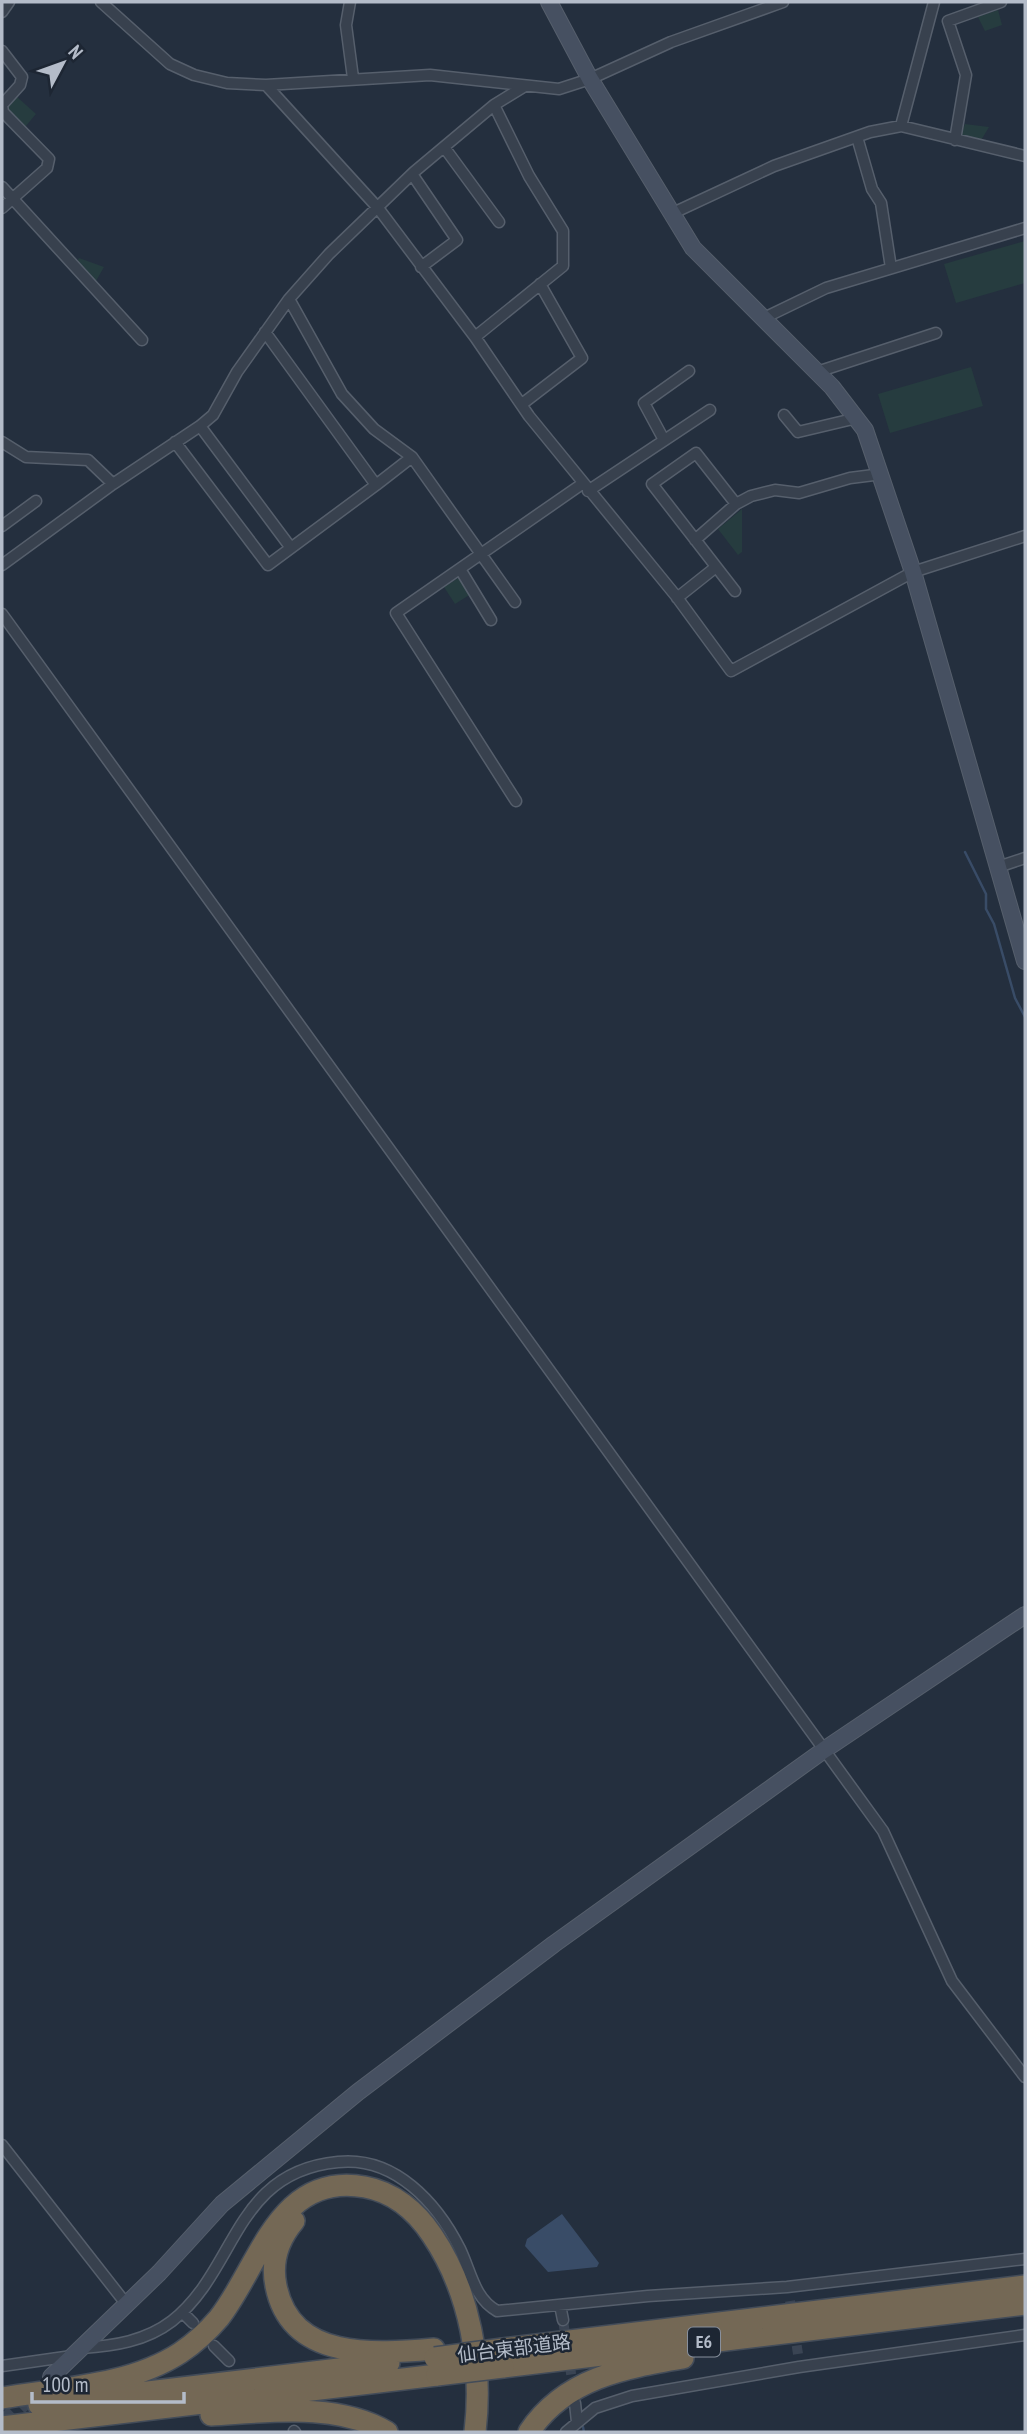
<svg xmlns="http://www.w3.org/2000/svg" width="1027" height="2434" font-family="'PT Sans Narrow','Noto Sans JP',sans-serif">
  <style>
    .green { fill: #263c3f }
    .water { fill: #394c67 }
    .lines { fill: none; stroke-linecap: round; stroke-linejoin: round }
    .stream { stroke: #394c67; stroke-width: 2.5 }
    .street-tunnel { stroke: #3a4453; stroke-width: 10; stroke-dasharray: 10 5; stroke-linecap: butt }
    .secondary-tunnel { stroke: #3a4453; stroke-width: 16; stroke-dasharray: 16 8; stroke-linecap: butt }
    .street-casing { stroke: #565f6c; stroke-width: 13 }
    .secondary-casing { stroke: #565f6c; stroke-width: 18 }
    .highway-casing { stroke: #434c59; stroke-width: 24 }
    .street { stroke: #38414e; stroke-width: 10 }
    .secondary { stroke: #465061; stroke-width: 16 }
    .highway { stroke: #746855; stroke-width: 21 }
    .highway-bridge-casing { stroke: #434c59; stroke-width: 24; stroke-linecap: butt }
    .highway-bridge { stroke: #746855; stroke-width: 21 }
    .labels { text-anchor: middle; stroke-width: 5; stroke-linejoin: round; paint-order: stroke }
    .shield { fill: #1d2633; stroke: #878f9c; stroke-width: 2 }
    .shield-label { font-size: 18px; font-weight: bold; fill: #b4bcc9 }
    .street-label { font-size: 19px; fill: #b4bcc9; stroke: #1d2633 }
  </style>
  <rect width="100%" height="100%" fill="#242f3e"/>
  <path class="green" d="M998 10 1002 25 985 31 978 17Z
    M16 96 36 114 25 127 9 113 7 106Z
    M965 124 989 127 980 142 960 137Z
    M1025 241V283L956 303 944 264Z
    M79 258 104 267 96 281 77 261Z
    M971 367 983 406 890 433 878 394Z
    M742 509V552L738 555 718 529Z
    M460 577 471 594 455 604 444 587Z"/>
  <path class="water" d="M562 2214 599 2263 597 2267 548 2272 525 2246 527 2239Z"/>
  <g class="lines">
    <path class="stream" d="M965 852 986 894V909L994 924 1015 998 1025 1017
      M583 2427 584 2432"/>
    <path class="street-tunnel" d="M790 2301 798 2354
      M563 2320 574 2393"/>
    <path class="secondary-tunnel" d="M2 2424 35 2392"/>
    <g class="street-casing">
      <path id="street" d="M101 2 170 64 194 75 227 83 266 85 430 75 559 89 590 79 671 42 783 2
        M350 2 346 25 353 78
        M2 12 9 2
        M2 51 22 77 20 85 2 105 3 112 49 159 47 168 2 208
        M266 85 378 208 475 337 529 416 676 596 731 671 913 572 1025 536
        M901 126 934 2
        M857 137 872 189 881 203 891 268
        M955 140 966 75 948 21 1001 2
        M444 147 499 222
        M412 174 457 240 421 267
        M2 187 142 340
        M671 214 774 166 870 132 901 126 1025 156
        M289 299 342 394 374 429 412 457 515 602
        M762 319 826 288 1025 228
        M265 332 376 485 412 457
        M475 337 563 266V231L529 176 494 105
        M817 372 936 333
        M522 404 582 358 540 284
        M784 415 798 432 857 418
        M200 426 291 548
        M664 440 644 403 689 371
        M2 442 26 457 88 460 113 484
        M175 442 268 565 376 485
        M588 491 710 410
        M2 526 36 501
        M695 540 736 504 751 496 775 490 799 493 850 478 882 474
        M2 565 113 484 200 426 213 415 237 372 289 299 329 254 414 172 494 105 525 86
        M460 569 491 620
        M735 591 652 484 696 453 736 504
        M677 598 716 567
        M2 614 883 1831 952 1981 1025 2077
        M516 801 396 613 582 484
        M998 867 1025 858
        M2 2145 127 2305
        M560 2305 563 2320
        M182 2312 193 2323
        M214 2346 229 2361
        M82 2348C114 2346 146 2341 172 2321 238 2269 233 2172 338 2162 395 2156 437 2203 460 2249 471 2272 474 2298 497 2311L648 2296 787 2287 1025 2259
        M2 2366 72 2356
        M575 2403 577 2422
        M294 2431 295 2432
        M566 2432 595 2408 632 2396 799 2367 1025 2335"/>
    </g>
    <g class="secondary-casing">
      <path id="secondary" d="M549 2 590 79 693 248 832 387 865 430 913 572 1025 961
        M51 2377 159 2273 222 2204 358 2092 554 1944 824 1750 1025 1615"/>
    </g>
    <g class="highway-casing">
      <path id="highway" d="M294 2221C278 2240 271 2262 276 2286 291 2361 375 2354 434 2349
        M503 2349 1025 2286
        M503 2367 1025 2304
        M2 2398C60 2388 129 2386 180 2353 195 2343 208 2331 219 2318 260 2266 278 2171 365 2187 393 2192 416 2211 432 2235 470 2291 483 2365 475 2432
        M39 2405 389 2363
        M211 2415C267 2412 337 2402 387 2432
        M2 2427 437 2375
        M529 2432C565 2378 624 2368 683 2358"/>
    </g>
    <use href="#street" class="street"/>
    <use href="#secondary" class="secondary"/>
    <use href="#highway" class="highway"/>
    <g class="highway-bridge-casing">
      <path id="highway-bridge" d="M435 2358 503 2349
        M437 2375 503 2367"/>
    </g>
    <use href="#highway-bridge" class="highway-bridge"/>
  </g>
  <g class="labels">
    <rect class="shield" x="688" y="2327.5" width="32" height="29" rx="5"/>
    <g class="shield-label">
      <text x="704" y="2348">E6</text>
    </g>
    <g class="street-label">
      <text transform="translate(514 2348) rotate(-7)" y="7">仙台東部道路</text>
    </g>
  </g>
  <rect width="1027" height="2434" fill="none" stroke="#b4bcc9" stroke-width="7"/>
  <g transform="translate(63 63) rotate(49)" stroke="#1d2633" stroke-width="5" paint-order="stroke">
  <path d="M0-5L12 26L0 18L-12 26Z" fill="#b4bcc9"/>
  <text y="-10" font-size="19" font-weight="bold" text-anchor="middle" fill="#b4bcc9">N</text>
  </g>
  <path d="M32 2392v10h152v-10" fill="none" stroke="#b4bcc9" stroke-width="3.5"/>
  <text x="42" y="2392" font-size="21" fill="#b4bcc9" stroke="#1d2633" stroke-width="5" paint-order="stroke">100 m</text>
</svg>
